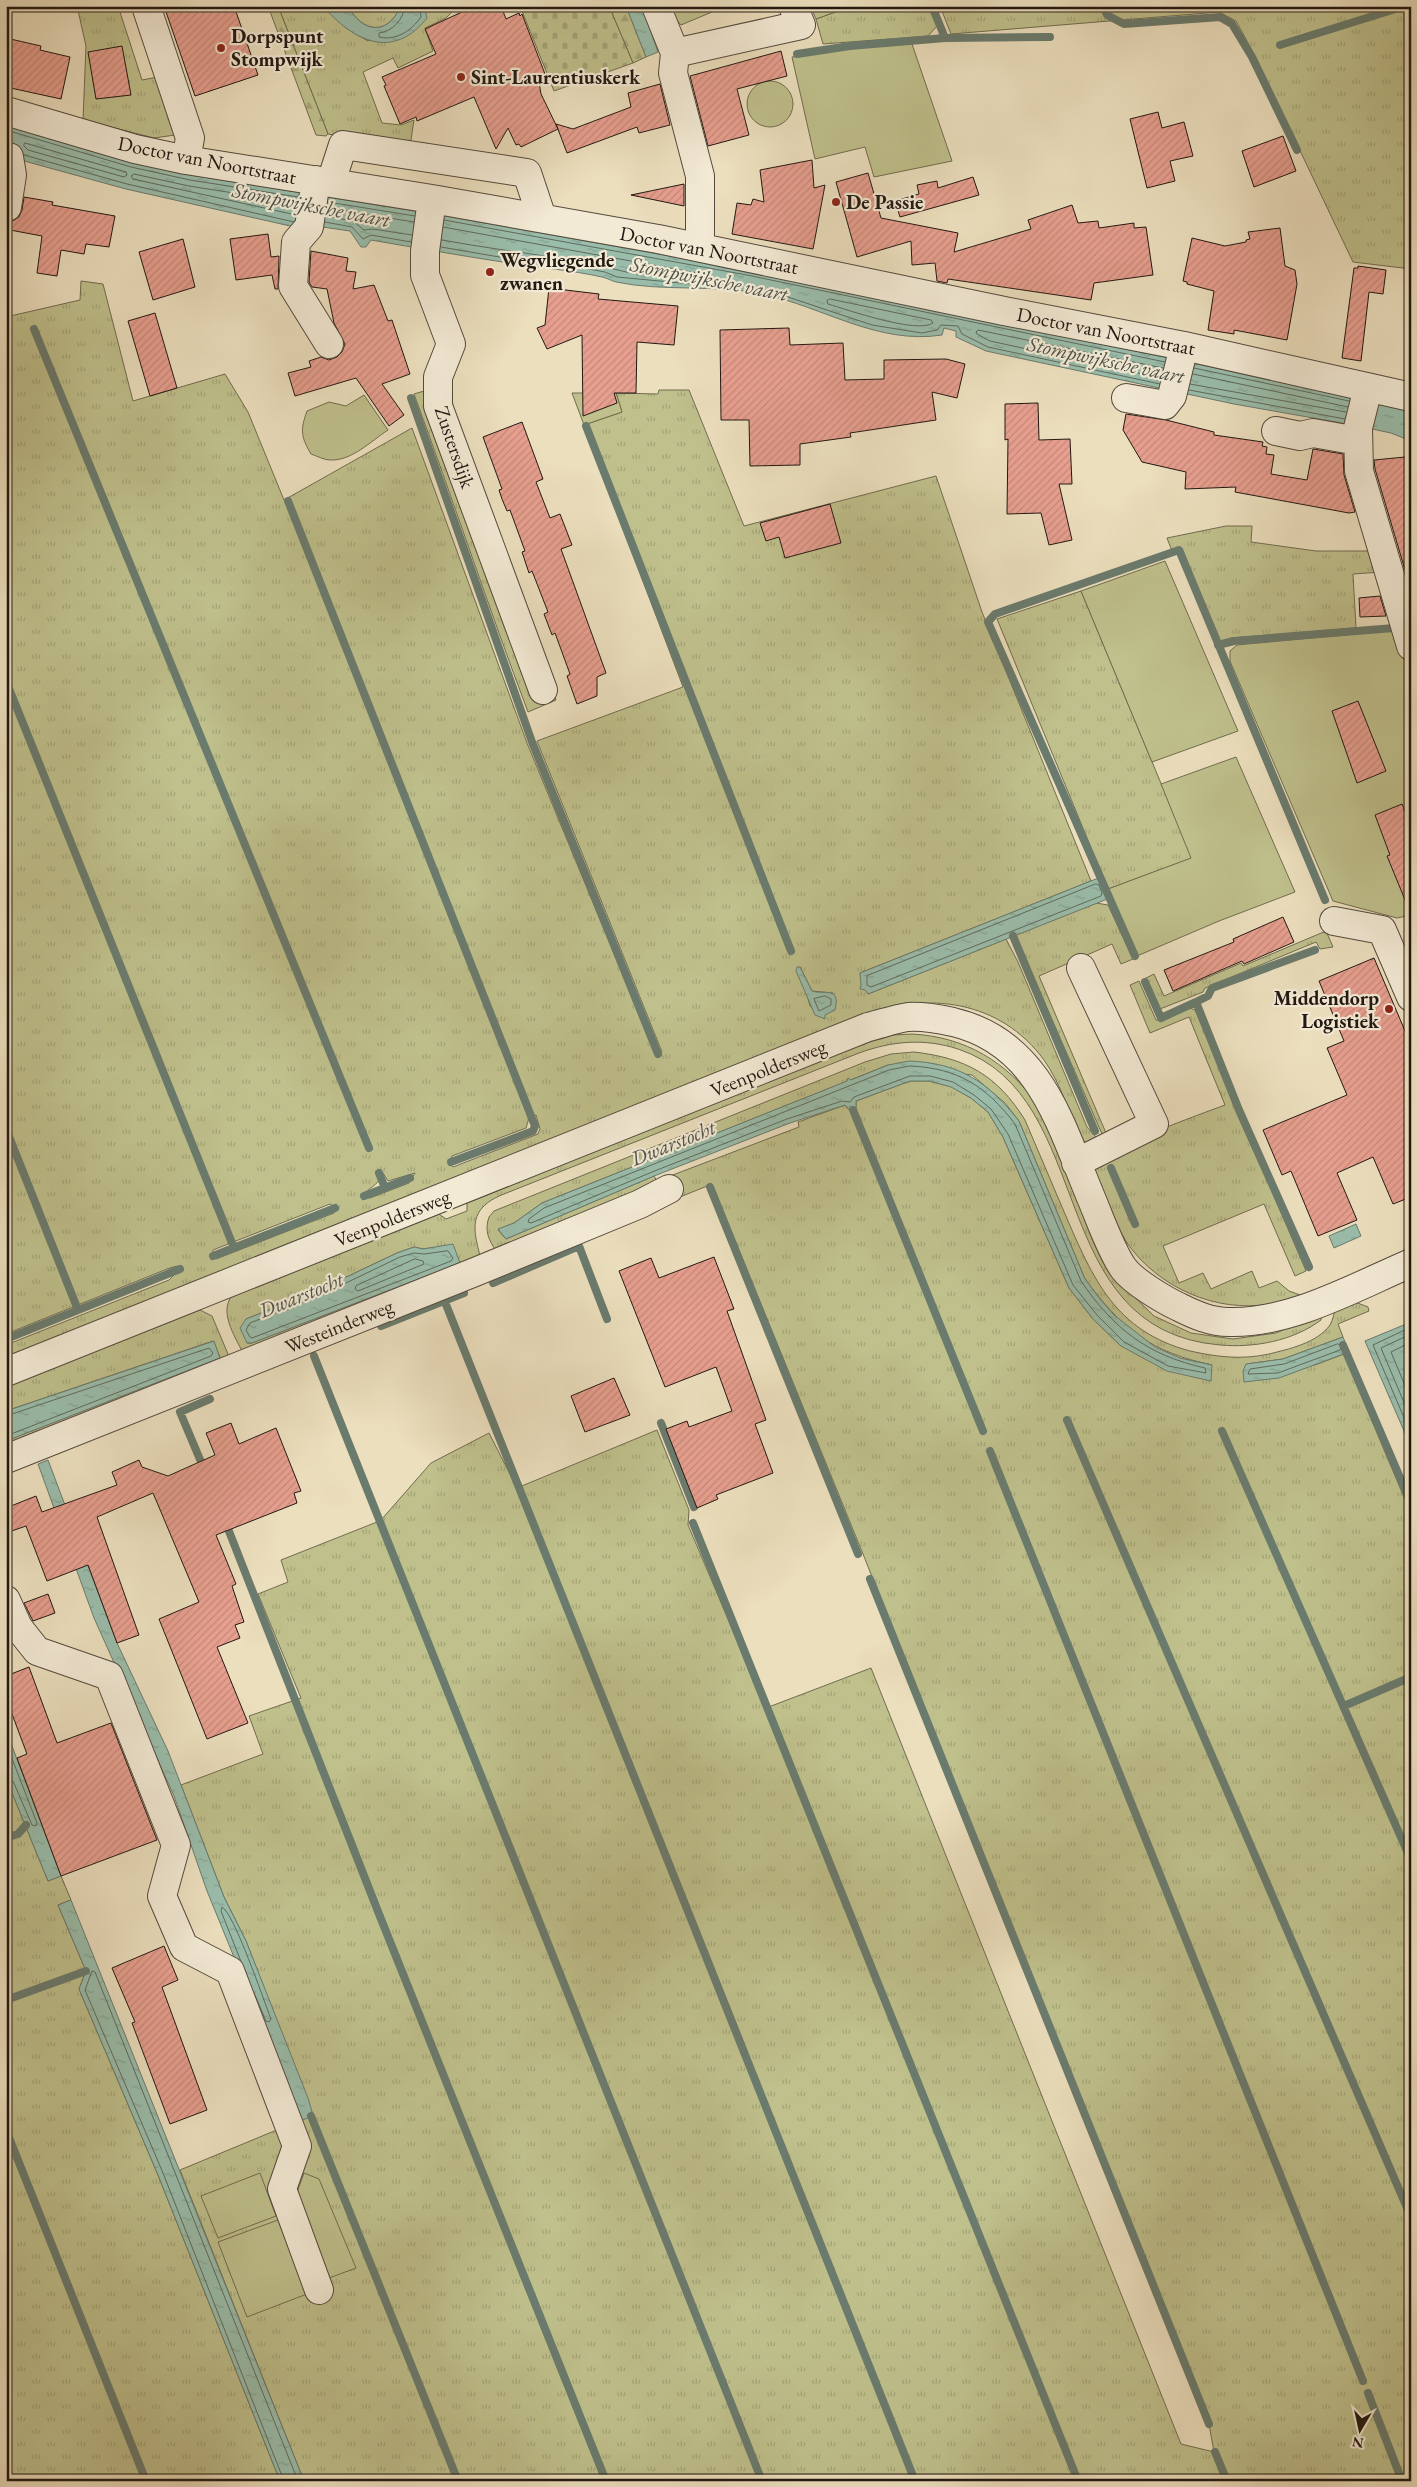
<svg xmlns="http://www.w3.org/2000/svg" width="1417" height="2487" font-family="'EB Garamond',serif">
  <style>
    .grass { fill: url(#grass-tufts); stroke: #706c4f; fill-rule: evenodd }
    .forest { fill: url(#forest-firs); stroke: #706c4f }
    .cemetery { fill: url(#cemetery-stones); stroke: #706c4f }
    .garden { fill: #bfc08c; stroke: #706c4f }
    .water { fill: url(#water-ripples); stroke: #6a7b6e }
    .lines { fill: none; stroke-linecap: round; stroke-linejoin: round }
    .shore { stroke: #5e6a5e; stroke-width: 1 }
    .stream { stroke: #6a7b6e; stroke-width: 8 }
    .building { fill: url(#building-hatch); stroke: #221812 }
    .minor-casing { stroke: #544a3d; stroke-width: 30 }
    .minor { stroke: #f3ead5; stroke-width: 28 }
    .poi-dot { fill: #8f2418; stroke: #f3ead5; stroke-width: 2 }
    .labels { text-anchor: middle; stroke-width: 4.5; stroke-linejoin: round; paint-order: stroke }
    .poi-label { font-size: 20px; font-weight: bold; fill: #221812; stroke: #f3ead5; text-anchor: start }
    .street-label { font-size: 20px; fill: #221812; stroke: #f3ead5 }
    .water-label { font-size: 21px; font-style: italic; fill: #4c5248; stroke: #f3ead5 }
  </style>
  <defs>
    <pattern id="grass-tufts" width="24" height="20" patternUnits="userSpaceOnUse" patternTransform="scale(1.25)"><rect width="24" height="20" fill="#bfc08c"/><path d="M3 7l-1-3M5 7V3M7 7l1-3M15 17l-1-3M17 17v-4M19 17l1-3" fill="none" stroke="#a4a478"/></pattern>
    <pattern id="forest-firs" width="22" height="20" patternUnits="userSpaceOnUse" patternTransform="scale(1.25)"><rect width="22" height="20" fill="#bfc08c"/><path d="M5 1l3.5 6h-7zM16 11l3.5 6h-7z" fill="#a4a478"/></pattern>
    <pattern id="cemetery-stones" width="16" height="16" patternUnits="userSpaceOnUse" patternTransform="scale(1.25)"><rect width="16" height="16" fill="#bfc08c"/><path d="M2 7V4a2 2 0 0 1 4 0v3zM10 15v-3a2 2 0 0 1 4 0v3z" fill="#a4a478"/></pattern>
    <pattern id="water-ripples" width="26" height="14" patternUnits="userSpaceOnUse" patternTransform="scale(1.25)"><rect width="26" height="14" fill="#9abdab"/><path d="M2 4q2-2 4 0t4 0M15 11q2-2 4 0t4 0" fill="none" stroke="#84a292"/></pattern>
    <pattern id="building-hatch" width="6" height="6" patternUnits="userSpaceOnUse" patternTransform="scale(1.25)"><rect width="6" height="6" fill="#e79f8f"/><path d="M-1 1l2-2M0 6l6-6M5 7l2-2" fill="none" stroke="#c6887a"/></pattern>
  </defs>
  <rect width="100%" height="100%" fill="#ecdfbe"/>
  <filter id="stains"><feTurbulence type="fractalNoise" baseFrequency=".004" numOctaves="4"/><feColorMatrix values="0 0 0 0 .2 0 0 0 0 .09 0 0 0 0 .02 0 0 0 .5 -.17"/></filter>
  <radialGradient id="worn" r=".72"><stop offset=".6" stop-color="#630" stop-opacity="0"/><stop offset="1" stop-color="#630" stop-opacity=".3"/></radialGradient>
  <path class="grass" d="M77 6H118L142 80 163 76 182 134 154 138 83 120 86 46Z
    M278 6H323L346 28 368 41 425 9 424 6H458L446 18 425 28 433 51 398 68 393 58 363 72 382 123 401 125 414 120 410 146 328 134Z
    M348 6H411L400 7C388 36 362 33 348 6Z
    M852 6H928L937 26 928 36 823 44 816 19Z
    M940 6H1411V269L1353 262 1254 54 1236 21 1219 12 951 34Z
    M81 281 103 284 133 401 225 374 248 412 284 500 412 428 527 743 656 1055 662 1052 537 741 683 687 584 425 622 412 616 393 658 394 659 390H689L744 526 936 476 982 612 1091 881 860 973 868 994 1006 939 1018 962 1087 1127 1096 1137 1102 1134 1015 935 1096 903 1108 905 1133 959 1121 964 1112 944 1039 976 1109 1140 1088 1145 1081 1139C1069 1113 1061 1084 1044 1060 1000 1000 927 991 862 1016L6 1359V1345L169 1280 180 1269 177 1266 167 1269 6 1334V317L80 300ZM800 967 812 991 833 993 825 1015 810 1006ZM536 1115 540 1129 538 1134 453 1167 449 1163 452 1156 526 1128 529 1118ZM381 1170 388 1181 415 1173 409 1183 370 1198 363 1197C367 1188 374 1188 379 1180L376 1173ZM330 1204 336 1208 334 1213 216 1259 213 1256V1250Z
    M424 391 537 697 553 691 556 700 528 712C488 606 453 500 414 394Z
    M1226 526H1252L1251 542 1316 551H1376L1381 572 1353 574 1356 628 1231 638 1219 642 1182 548 1172 551 1167 538Z
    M1081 591 1192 858 1108 889 997 619Z
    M1326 931 1333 947 1320 949 1316 942 1205 988 1203 992 1160 1009 1146 978 1154 974 1164 996 1241 963 1243 966Z
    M1139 981 1156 1020H1162L1190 1008 1195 1010 1306 1271 1295 1276 1264 1204 1163 1246 1179 1283 1203 1273 1211 1289 1252 1271 1259 1288 1277 1281 1289 1291 1303 1296C1292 1299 1281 1303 1270 1304 1216 1313 1159 1288 1127 1243 1119 1230 1113 1216 1107 1202 1103 1192 1090 1174 1097 1163 1108 1147 1201 1114 1225 1105L1189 1017 1150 1033 1130 985Z
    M912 1034C966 1037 1007 1062 1038 1105L1116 1279 1154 1316 1191 1333 1233 1339 1276 1333 1322 1313 1321 1320C1293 1341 1254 1348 1220 1345 1042 1330 1099 1096 958 1049 924 1038 892 1041 859 1053L499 1196C465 1212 475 1234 482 1264L242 1351C234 1335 220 1313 231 1297L439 1214 446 1219 467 1211V1203L856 1046 893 1035ZM453 1245 459 1263 252 1343H247L246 1319 319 1290 397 1253 414 1247 423 1249Z
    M914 1052C966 1058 997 1075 1025 1120 1038 1151 1052 1183 1065 1214 1093 1279 1115 1331 1190 1351 1217 1357 1242 1360 1269 1354 1289 1349 1317 1343 1330 1325 1333 1320 1334 1313 1336 1307L1350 1300 1368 1307 1369 1311 1338 1324 1343 1337 1283 1359 1247 1364 1315 1365 1344 1354 1411 1514V2481H763L381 1520 431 1463 489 1433 517 1488 657 1430 689 1510 688 1525 766 1708 871 1668 1181 2444 1214 2452 1209 2424 863 1554 712 1184 680 1197 673 1179 497 1252C489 1241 484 1231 489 1217L494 1211 865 1062 891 1054ZM888 1065 972 1075 1005 1103 1019 1121 1085 1279C1122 1329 1150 1352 1212 1365L1121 1346 1093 1319 1069 1288 1003 1137 988 1112 971 1098 952 1087 929 1081H910L856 1101V1117L845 1105 798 1122 799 1127 657 1181 654 1176 506 1239 498 1230 514 1223 542 1203Z
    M200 1310 212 1316 228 1354 221 1368 6 1453V1441L220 1357 213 1341 6 1411V1387Z
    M377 1522 761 2481H304L180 2170 313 2115 246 1941 224 1897 181 1785 263 1754 249 1716 301 1698 258 1594 288 1582 281 1560Z
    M6 1778 48 1881 61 1876 71 1900 58 1905 86 1971 79 1989 158 2175 280 2481H6Z"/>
  <path class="forest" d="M268 6H278L328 134 326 136 316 135Z
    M609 6H626L646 57 633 63Z"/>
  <path class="cemetery" d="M520 6H609L633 63 554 91Z"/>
  <path class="garden" d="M665 6H710L712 12 681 25Z
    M810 6H852L816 19Z
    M912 44 952 161 874 177 865 147 815 159 792 57 851 48Z
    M747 104a23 23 0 1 1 46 0a23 23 0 1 1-46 0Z
    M572 393H616L622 412 584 425Z
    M364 395 388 430C371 441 352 461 330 460 324 460 317 456 311 454 301 437 300 430 307 411L329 402 346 406Z
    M1165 561 1238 731 1152 762 1081 591Z
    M1397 630 1411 656V915L1397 918 1333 901 1230 661V651L1237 645Z
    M1236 757 1295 892 1219 921 1137 956 1108 889 1191 858 1161 784Z
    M260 2173 276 2216 218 2238 201 2196Z
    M304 2173 319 2179 356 2268 329 2278 296 2195Z
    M278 2220 307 2294 247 2317 218 2242Z"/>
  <path class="water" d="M323 6H348C362 33 388 36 400 7L424 6 427 18C393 61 353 41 323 6Z
    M626 6H642L658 52 646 57Z
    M6 125 132 162 191 175 445 216 748 270 1350 396 1411 409V441L1391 433 1353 425 1234 404 986 351 956 337V331L944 328 942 335C878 345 823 307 763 294 715 284 664 292 616 282 612 281 607 278 602 277 571 270 540 268 509 263 463 256 417 248 371 240L366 247H361L350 231 302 224 299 228 126 189 17 159 6 152Z
    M1101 877 1110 898 868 994 865 990 860 989 861 985 860 973Z
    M797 967H800L812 991C825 995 841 986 835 1010L825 1015V1019L815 1015 796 971Z
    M909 1061C960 1063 988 1082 1019 1121L1085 1279 1100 1299 1114 1315 1155 1347 1180 1358 1212 1365 1211 1381 1167 1371 1121 1346 1093 1319 1069 1288 1003 1137 988 1112 971 1098 951 1087 929 1081H910L856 1101V1118L845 1105 790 1123 654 1176 506 1239 498 1229 514 1223 542 1203 847 1081 848 1078 851 1080 888 1065Z
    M1356 1224 1361 1236 1334 1248 1329 1236Z
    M453 1244 460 1263 252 1343H247L240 1328 246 1319 319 1290 397 1253 414 1247 423 1249Z
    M1411 1322V1447L1365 1341Z
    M1343 1337 1349 1352 1279 1378 1244 1382 1243 1371 1246 1364 1283 1359Z
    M214 1341 220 1358 6 1441V1411Z
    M48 1460 117 1643 168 1751 224 1897 246 1941 308 2098 313 2115 301 2121 207 1891 174 1796 94 1618 38 1464Z
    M6 1730 61 1876 48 1881 6 1778Z
    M71 1900 304 2481H280L158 2175 79 1989 86 1971 58 1905Z"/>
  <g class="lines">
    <path class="shore" d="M405 6C403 20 393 31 379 33V37C396 41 411 31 421 17L420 6
      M6 130 131 167 190 180 298 197
      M25 143 126 172 127 175 124 177 28 150 24 146Z
      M24 155 127 184 294 222
      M328 202 415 216
      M327 208 414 222
      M296 215 133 179 131 176 134 174 189 186 297 203
      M326 216 353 221 364 230 373 229 412 235
      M444 220 747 275 1165 362
      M325 222 352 227 363 239 371 235 411 242
      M442 240C480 247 519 252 558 258 578 261 598 265 618 270 638 276 675 277 697 278L699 276 697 273 443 227
      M441 247 511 259 556 263 605 272 617 277 681 283 745 286 767 290 872 325 922 333 937 330 941 325 958 326 962 334 988 347 1160 384
      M830 299 931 320 933 323C917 334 848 310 828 304L827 301Z
      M1194 368 1349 401
      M1193 374 1348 407
      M1161 378 990 341 977 334 976 332 978 330 1163 368
      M1190 384 1346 412
      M1189 390 1345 419
      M1096 884 1099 885 1102 893 1101 896 871 987 867 985V976Z
      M825 996 831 999V1005L819 1011 814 999Z
      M910 1066C958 1068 986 1086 1015 1124L1081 1281C1114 1329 1147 1355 1205 1368L1206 1373 1168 1366 1124 1342 1097 1315 1073 1285 1008 1134 991 1109 974 1095 953 1082 930 1076H910L854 1097 850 1102 842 1101 787 1119 652 1172 531 1223 528 1222 529 1219 544 1208 889 1070Z
      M448 1251 453 1258 451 1261 252 1338 250 1337 246 1330 250 1323 321 1295 400 1257 414 1253 424 1254Z
      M415 1259 423 1261 424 1264 358 1291 355 1289 356 1286Z
      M1411 1327 1373 1345 1411 1434
      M1411 1334 1381 1348 1411 1419
      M1411 1342 1391 1352 1411 1400
      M1338 1344 1341 1346 1340 1350 1278 1373 1248 1374 1250 1369 1284 1364Z
      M6 1416 209 1348 213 1353 211 1356 6 1436
      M6 1743 37 1823 36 1826 32 1825 13 1781 6 1778
      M242 1964 221 1911 222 1907C234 1913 264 2001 271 2019L269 2022 266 2021 254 1993
      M284 2481 163 2173 85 1990 92 1971 95 1972 298 2481"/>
    <path class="stream" d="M932 6 945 38 1050 37
      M1103 6 1107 15 1124 24 1220 17 1232 24 1252 57 1297 150
      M1280 45 1405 6
      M797 54 850 46 945 38
      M34 329 369 1148
      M411 398 532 742 658 1054
      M586 426 791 951
      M288 501 535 1126 533 1131 451 1162
      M1218 645 1234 641 1394 628
      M6 681 234 1248
      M1013 936 1095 1131
      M1135 956 988 622 995 614 1179 550 1325 900
      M1145 982 1161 1018 1196 1002 1239 1110 1309 1267
      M1196 1002 1208 996 1212 988 1315 950
      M853 1110 983 1431
      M6 1129 78 1310
      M1111 1168 1135 1224
      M379 1173 385 1188
      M710 1187 858 1554
      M364 1196 410 1178
      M213 1256 335 1208
      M493 1283 579 1246 607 1319
      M445 1302 915 2481
      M381 1326 464 1293
      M6 1339 180 1269
      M1343 1345 1411 1503
      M314 1356 762 2481
      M1067 1420 1411 2217
      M661 1423 694 1507
      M1222 1431 1411 1860
      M990 1451 1363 2381
      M204 1469 180 1412 210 1399
      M225 1521 379 1914 606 2481
      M693 1523 1078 2481
      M870 1579 1209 2424
      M1344 1706 1411 1677
      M6 1838 18 1834 26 1825
      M6 2000 86 1971
      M311 2116 458 2481
      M6 2130 146 2481
      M1368 2393 1402 2481
      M1215 2452 1227 2481"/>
  </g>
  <path class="building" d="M164 6H234L258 75 195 96Z
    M475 6H501L506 19 519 13 520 16 522 14 545 74 538 77 541 94 558 129 521 147 519 144 516 145 508 128 496 149 474 97 417 121 416 117 400 124 384 86 386 85 382 77 436 54 425 29Z
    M6 38 41 46 40 50 70 57 61 99 6 87Z
    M122 46 131 95 96 99 88 52Z
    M781 51 787 76 737 89 749 135 708 146 690 76Z
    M660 84 670 125 639 133 637 127 567 153 556 124 573 129 631 107 628 93Z
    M1158 112 1162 128 1184 122 1193 156 1170 161 1175 181 1147 188 1130 119Z
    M1283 136 1296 171 1254 187 1242 151Z
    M812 160 814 188 825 185 813 249 732 234 737 203 751 205 753 199 764 202 760 170Z
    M868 173 881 218 958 233 954 252 1031 229 1028 220 1072 205 1078 223 1098 221 1099 228 1134 223V228L1146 227 1153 275 1094 283 1091 300 948 279 947 283 937 281 935 263 912 265 911 241 857 257 836 182Z
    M973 177 979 195 900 217 895 201 919 194 917 185 937 181 938 188Z
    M684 184V206L631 195Z
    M24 197 53 202 52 205 115 216 109 247 86 244 84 254 61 250 57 276 37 273 42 236 10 230 11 222 19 217 22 210Z
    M1280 228 1285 266 1295 270 1297 284 1287 340 1234 330V334L1208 330 1214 291 1187 284V282L1183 281 1192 238 1225 246 1246 242V240L1250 239 1248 232Z
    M268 234 271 257 279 256 278 289H275L272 275 236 280 230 239Z
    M183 239 195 287 153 300 139 252Z
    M311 251 348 258 346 271 356 272 353 289 374 285 388 321 392 320 410 374 382 384 404 415 389 426 356 378 295 396 288 373 311 367 309 361 321 357 329 360 337 357 342 352 345 344 334 323 327 289 312 287 309 282Z
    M1358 266 1386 270 1383 294 1369 292 1361 361 1342 358 1354 268H1358Z
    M549 288 599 294 598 299 678 306 674 345 637 342 636 393H614L617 403 583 416 582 335 547 349 537 328 545 325Z
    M155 313 177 388 150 396 128 321Z
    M789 328 790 345 843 343 845 380 884 379V360L946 359 965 364 957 398 932 392 936 420 850 433 851 437 800 444V465L750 466 749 420H721L720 330Z
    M1038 403 1039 440 1070 439 1072 484H1059L1072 540 1049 545 1041 513 1007 514 1008 439 1005 440V404Z
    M1126 414 1166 420 1214 432V435L1263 442 1262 446 1267 447 1266 454 1274 455 1271 474 1307 480 1313 449 1343 454 1344 475 1355 512 1349 513 1235 492 1236 487 1185 489 1186 472 1142 462 1123 430Z
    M522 422 543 479 536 482 550 518 560 514 572 545 561 549 606 673 597 677V696L577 704 567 676 570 674 555 633 552 635 544 614 548 612 532 571 529 573 522 552 525 551 510 510 507 511 502 499 499 490 502 489 483 437Z
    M1405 457 1407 473H1411V590L1375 469 1374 460Z
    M830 504 841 543 785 558 779 537 766 541 760 523Z
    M1380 596 1386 616 1360 617 1359 598Z
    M1358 701 1386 771 1357 783 1332 711Z
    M1402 804 1411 826 1410 912 1387 856 1390 855 1375 815Z
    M1283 917 1294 942 1244 964 1242 961 1173 991 1164 970 1234 942 1233 939Z
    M1374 958 1411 1045V1197L1393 1204 1373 1157 1337 1173 1357 1220 1318 1236 1291 1171 1282 1175 1263 1130 1347 1095 1327 1048 1344 1041 1319 981Z
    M714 1257 734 1309 727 1311 766 1420 755 1424 773 1473 716 1495 718 1499 697 1508 666 1429 687 1421 689 1427 732 1411 716 1367 665 1387 619 1271 651 1258 659 1278Z
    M614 1378 630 1415 585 1432 571 1396Z
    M231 1423 239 1444 276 1428 301 1491 294 1493 297 1503 216 1535 236 1584 232 1586 244 1622 235 1625 240 1638 217 1647 248 1723 207 1739 159 1619 199 1602 153 1493 97 1517 139 1635 117 1643 88 1565 47 1581 26 1526 6 1533V1508L36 1496 42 1512 117 1485 112 1472 139 1460 142 1467 168 1476 215 1455 206 1433Z
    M48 1594 55 1613 33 1621 24 1603Z
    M29 1667 57 1743 111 1723 157 1840 61 1876 17 1758 27 1754 6 1698V1676Z
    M164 1946 178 1980 162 1987 207 2110 170 2124 132 2023 135 2022 112 1968Z"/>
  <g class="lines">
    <g class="minor-casing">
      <path id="minor" d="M146 6 190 138 186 160
        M656 6 675 53 673 73 700 176V247
        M675 53 801 25 793 6
        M6 111 135 149 186 160 432 199 658 239 1004 311 1184 346 1411 397
        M316 180 309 227 296 242 293 286 329 344
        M331 182 343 145 527 173 542 218
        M432 199 425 251V275L451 344 438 377V406L543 690
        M7 207 12 175 9 157
        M1368 388 1358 428 1359 471 1411 646
        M1126 398 1165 405 1172 396 1184 346
        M1276 431 1300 436 1313 433 1358 441
        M1334 921 1382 930 1411 997
        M1076 1163 1154 1124 1081 968
        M6 1372 868 1027C881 1024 894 1019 908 1017 922 1016 939 1019 953 1022 1041 1043 1061 1127 1092 1200 1100 1219 1112 1253 1124 1269 1134 1282 1164 1300 1179 1307 1195 1315 1211 1322 1229 1322 1290 1324 1355 1287 1411 1263
        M6 1459 475 1272 640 1204 669 1189
        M6 1600 18 1627 37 1651 109 1676 176 1845 162 1896 184 1947 230 1971 297 2146 282 2189 319 2290"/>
    </g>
    <use href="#minor" class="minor"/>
  </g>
  <g class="poi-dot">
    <circle cx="221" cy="48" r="5"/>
    <circle cx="461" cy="77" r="5"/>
    <circle cx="836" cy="202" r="5"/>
    <circle cx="490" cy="272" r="5"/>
    <circle cx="1389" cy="1009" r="5"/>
  </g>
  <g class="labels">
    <g class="poi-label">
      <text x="231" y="43">Dorpspunt<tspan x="231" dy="23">Stompwijk</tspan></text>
      <text x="471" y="84">Sint-Laurentiuskerk</text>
      <text x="846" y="209">De Passie</text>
      <text x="500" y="267">Wegvliegende<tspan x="500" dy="23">zwanen</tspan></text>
      <text x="1379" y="1005" text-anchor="end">Middendorp<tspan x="1379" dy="23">Logistiek</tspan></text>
    </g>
    <g class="street-label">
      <text transform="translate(207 160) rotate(11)" y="7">Doctor van Noortstraat</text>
      <text transform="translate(709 250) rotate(11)" y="7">Doctor van Noortstraat</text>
      <text transform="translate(1106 331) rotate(11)" y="7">Doctor van Noortstraat</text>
      <text transform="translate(455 447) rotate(71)" y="7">Zustersdijk</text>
      <text transform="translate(768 1068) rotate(-22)" y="7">Veenpoldersweg</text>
      <text transform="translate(392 1218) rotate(-22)" y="7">Veenpoldersweg</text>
      <text transform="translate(339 1326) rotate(-22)" y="7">Westeinderweg</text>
    </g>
    <g class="water-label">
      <text transform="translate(311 205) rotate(11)" y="7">Stompwijksche vaart</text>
      <text transform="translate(709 279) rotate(11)" y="7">Stompwijksche vaart</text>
      <text transform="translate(1106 360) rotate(12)" y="7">Stompwijksche vaart</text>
      <text transform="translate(673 1143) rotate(-22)" y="7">Dwarstocht</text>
      <text transform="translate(301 1295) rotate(-22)" y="7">Dwarstocht</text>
    </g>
  </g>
  <rect width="1417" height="2487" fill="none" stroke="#ecdfbe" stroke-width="25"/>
  <rect x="8" y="8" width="1402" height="2472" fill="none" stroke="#221812" stroke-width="2.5"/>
  <rect x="12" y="12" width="1392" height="2462" fill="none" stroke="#221812"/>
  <g transform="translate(1360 2430) rotate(189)" stroke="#f3ead5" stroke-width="4" paint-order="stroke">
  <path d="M0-4L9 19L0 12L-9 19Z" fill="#221812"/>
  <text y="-8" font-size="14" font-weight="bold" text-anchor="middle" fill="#221812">N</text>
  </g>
  <rect width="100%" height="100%" filter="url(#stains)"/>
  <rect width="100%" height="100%" fill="url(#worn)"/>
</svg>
